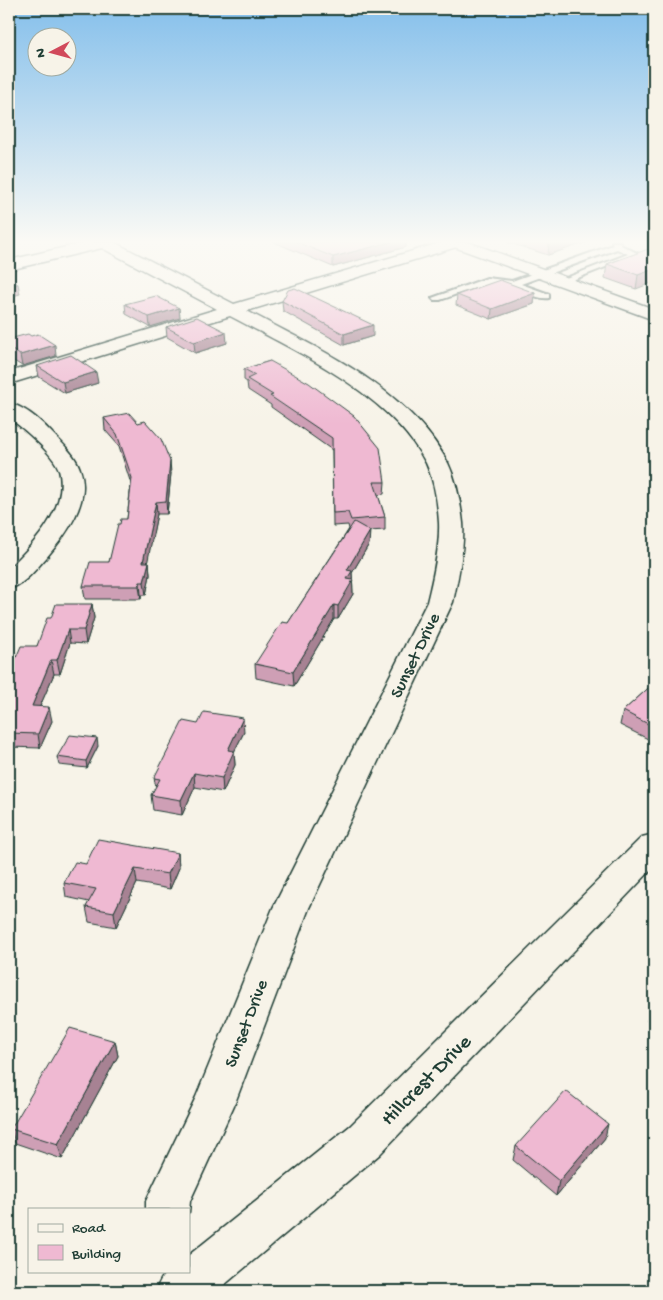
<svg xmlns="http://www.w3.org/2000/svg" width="663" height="1300" font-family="'Gochi Hand',sans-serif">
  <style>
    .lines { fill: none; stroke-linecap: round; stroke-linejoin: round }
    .lane-casing { stroke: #1f3d34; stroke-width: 4 }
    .street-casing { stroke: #1f3d34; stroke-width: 3 }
    .primary-casing { stroke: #1f3d34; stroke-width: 3 }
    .lane { fill: #f7f3e8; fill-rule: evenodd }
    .street { fill: #f7f3e8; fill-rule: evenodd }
    .primary { fill: #f7f3e8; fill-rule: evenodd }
    .wall { fill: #ce9fb5; stroke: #1f3d34 }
    .shaded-wall { fill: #a78293; stroke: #1f3d34 }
    .building { fill: #efb9d2; stroke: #1f3d34 }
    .labels { text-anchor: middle; stroke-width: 4; stroke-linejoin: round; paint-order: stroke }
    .street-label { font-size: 18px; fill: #1f3d34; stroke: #f7f3e8 }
    .near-street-label { font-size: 21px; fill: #1f3d34; stroke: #f7f3e8 }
  </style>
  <rect width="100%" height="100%" fill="#f7f3e8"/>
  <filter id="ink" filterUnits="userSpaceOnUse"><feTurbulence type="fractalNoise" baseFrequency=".02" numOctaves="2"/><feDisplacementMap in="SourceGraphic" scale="10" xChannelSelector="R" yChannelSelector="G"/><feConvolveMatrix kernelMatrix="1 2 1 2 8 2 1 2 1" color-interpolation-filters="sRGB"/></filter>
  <g filter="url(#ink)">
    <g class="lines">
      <g class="lane-casing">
        <path id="lane" d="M612 242H620L621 245 639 254 565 283 562 284 558 281 628 254 617 249 521 284 549 294V298C537 300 524 290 512 287 487 280 464 292 440 300H434L432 298 487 278 512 281 613 245Z"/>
      </g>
      <g class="street-casing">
        <path id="street" d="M88 242H114L234 304 443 242H466L463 245 247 311C318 349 409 388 448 463 456 480 461 504 463 523 465 545 458 579 453 602L309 908 235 1103 190 1201 189 1212V1209H146V1201L196 1097 273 908 427 602C433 578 440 547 439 523 438 505 434 480 426 463 391 394 296 351 230 316L9 384V372L217 309 102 248 9 270V260Z
          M9 403C25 407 41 421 52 433 62 443 76 456 80 469 92 501 66 535 46 558 36 569 24 585 9 589V568C34 544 69 508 59 470 54 454 22 427 9 418Z
          M654 834V867L380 1154 217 1291H156C164 1269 167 1271 189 1271V1255L350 1126 642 837Z"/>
      </g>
      <g class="primary-casing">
        <path id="primary" d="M446 242H468L654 309V320L449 245Z"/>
      </g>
      <use href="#lane" class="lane"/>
      <use href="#street" class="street"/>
      <use href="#primary" class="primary"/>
    </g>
    <path class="wall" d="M274 242H406V247L333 267Z
      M507 242H587L548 255Z
      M654 247 636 289 605 278 607 264Z
      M535 293 534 304 491 319 456 305 457 295Z
      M282 301 373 336 344 345 283 311Z
      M125 304 179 308 180 318 150 327 126 314Z
      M166 327 227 343 195 353 167 337Z
      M9 339 56 356 22 366 9 358Z
      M270 361 385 482 384 494 378 495 385 517V530L369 531V544L352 573 353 594 338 619H334L294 686 256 678 255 664 288 623 349 529 348 525 333 526 332 450 271 407V405L248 390 247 382 244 380V369Z
      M37 366 98 383 65 393 39 377Z
      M104 418 171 473 167 514H157L147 562H149L150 575 146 595H141V599H85L83 586 109 562 120 524 127 519 131 484 119 446 105 430Z
      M92 604 94 618 86 644 70 643 60 674H54L40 706 52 721 40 748 9 747V664L13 665 37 646 51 618Z
      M654 683V742L620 725 623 711Z
      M244 732 234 752 235 765 223 792 195 787 182 815 153 810 151 795 156 787 154 778Z
      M98 746 87 768 59 765 57 757Z
      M178 853 179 868 170 889 137 883 116 927 89 922 86 907 89 902 66 897 64 883 86 864Z
      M654 1003V1026L647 1021 651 1007Z
      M115 1041 118 1056 62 1159 15 1143 11 1129Z
      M605 1138 556 1196 513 1160 516 1146Z"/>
    <path class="shaded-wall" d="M391 242H406V247L333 267V257Z
      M553 242H587L548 255 549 243Z
      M654 269V282L636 289 638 275Z
      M18 284 20 294 9 297V286Z
      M535 293 534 304 491 319 492 309Z
      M179 308 180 318 150 327 149 317Z
      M373 325V336L344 345V334Z
      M226 332 227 343 195 353 194 342Z
      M55 345 56 356 22 366 20 355Z
      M96 372 98 383 65 393 63 382Z
      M170 461 171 473 167 514 166 501Z
      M156 502 157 514 145 575 143 562Z
      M370 531 369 544 352 573 353 594 338 619V606L347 570Z
      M149 562 150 575 146 595 144 582Z
      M140 582 141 595V599L139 586Z
      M92 604 94 618 86 644 84 630Z
      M334 605V619L294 686 293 672Z
      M68 630 70 643 60 674 57 660Z
      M51 660 54 674 34 720 32 706Z
      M49 707 52 721 40 748 38 734Z
      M243 718 244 732 234 752 235 765 223 792 222 778 228 750Z
      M97 738 98 746 87 768 86 761Z
      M194 773 195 787 182 815 181 800Z
      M178 853 179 868 170 889 168 874Z
      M135 869 137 883 116 927 114 912Z
      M115 1041 118 1056 62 1159 58 1144Z
      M608 1124 605 1138 556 1196 559 1181Z"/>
    <path class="building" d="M296 242H391L333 257Z
      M654 247V269L638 275 607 264Z
      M9 278 18 284 9 286Z
      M500 280 535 293 492 309 457 295Z
      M295 288 373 325 344 334 282 301 288 290Z
      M156 296 179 308 149 317 125 304Z
      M197 317 226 332 194 342 166 327Z
      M28 334 31 336 38 334 55 345 20 355 9 348V339Z
      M71 355 96 372 63 382 37 366Z
      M270 361 309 383 354 416 380 448 385 482H374L385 517 351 520 348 512 333 513 332 438 270 396 273 395 247 379 255 375 244 369Z
      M129 413 138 423 145 421 161 439 170 461 166 501 156 502 143 562H149L144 582H140L139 586H83L90 562H109L118 524H120L121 519H127L132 478 117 434 104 418Z
      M354 522 370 531 347 570 352 571 347 579 353 580 338 606 334 605 293 672 255 664 282 622 288 623Z
      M56 604H92L84 630H68L57 660H51L32 706 49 707 38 734 9 733V664L13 665 21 646H37L47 618H51Z
      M654 683V727L623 711Z
      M204 712 243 718 228 750 234 751 222 778 194 773 181 800 151 795 160 779 154 778 183 721 198 724Z
      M70 735 97 738 86 761 57 757Z
      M98 839 178 853 168 874 135 869 114 912 86 907 96 889 64 883 75 862 86 864Z
      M654 1003V1009L651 1007Z
      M70 1028 115 1041 58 1144 11 1129Z
      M566 1091 608 1124 559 1181 516 1146Z"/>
  </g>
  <linearGradient id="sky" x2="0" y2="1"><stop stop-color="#84bfeb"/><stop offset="0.57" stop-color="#fbfaf5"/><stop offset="1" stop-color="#fbfaf5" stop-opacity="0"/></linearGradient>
  <rect width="663" height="424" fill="url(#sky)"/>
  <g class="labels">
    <g class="street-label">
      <text transform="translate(414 655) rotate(-64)" y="6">Sunset Drive</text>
      <text transform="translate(245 1023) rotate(-69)" y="6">Sunset Drive</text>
    </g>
    <g class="near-street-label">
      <text transform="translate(425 1079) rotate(-45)" y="7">Hillcrest Drive</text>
    </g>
  </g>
  <rect width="663" height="1300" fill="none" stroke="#f7f3e8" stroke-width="30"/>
  <rect x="15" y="15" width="633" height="1270" fill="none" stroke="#1f3d34" stroke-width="2" filter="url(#ink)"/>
  <rect x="28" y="1208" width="162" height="65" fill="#f7f3e8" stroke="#a1aaa0"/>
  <rect x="38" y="1224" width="25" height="8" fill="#f7f3e8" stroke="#a1aaa0"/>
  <text x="72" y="1232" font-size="15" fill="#1f3d34">Road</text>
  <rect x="38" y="1245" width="25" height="15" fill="#efb9d2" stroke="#a1aaa0"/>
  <text x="72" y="1258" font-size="15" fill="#1f3d34">Building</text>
  <g transform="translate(52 52) rotate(264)"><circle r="24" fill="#f7f3e8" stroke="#a1aaa0"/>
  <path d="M0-4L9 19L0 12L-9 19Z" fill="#d1495b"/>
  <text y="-8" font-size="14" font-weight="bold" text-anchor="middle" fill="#1f3d34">N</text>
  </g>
</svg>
